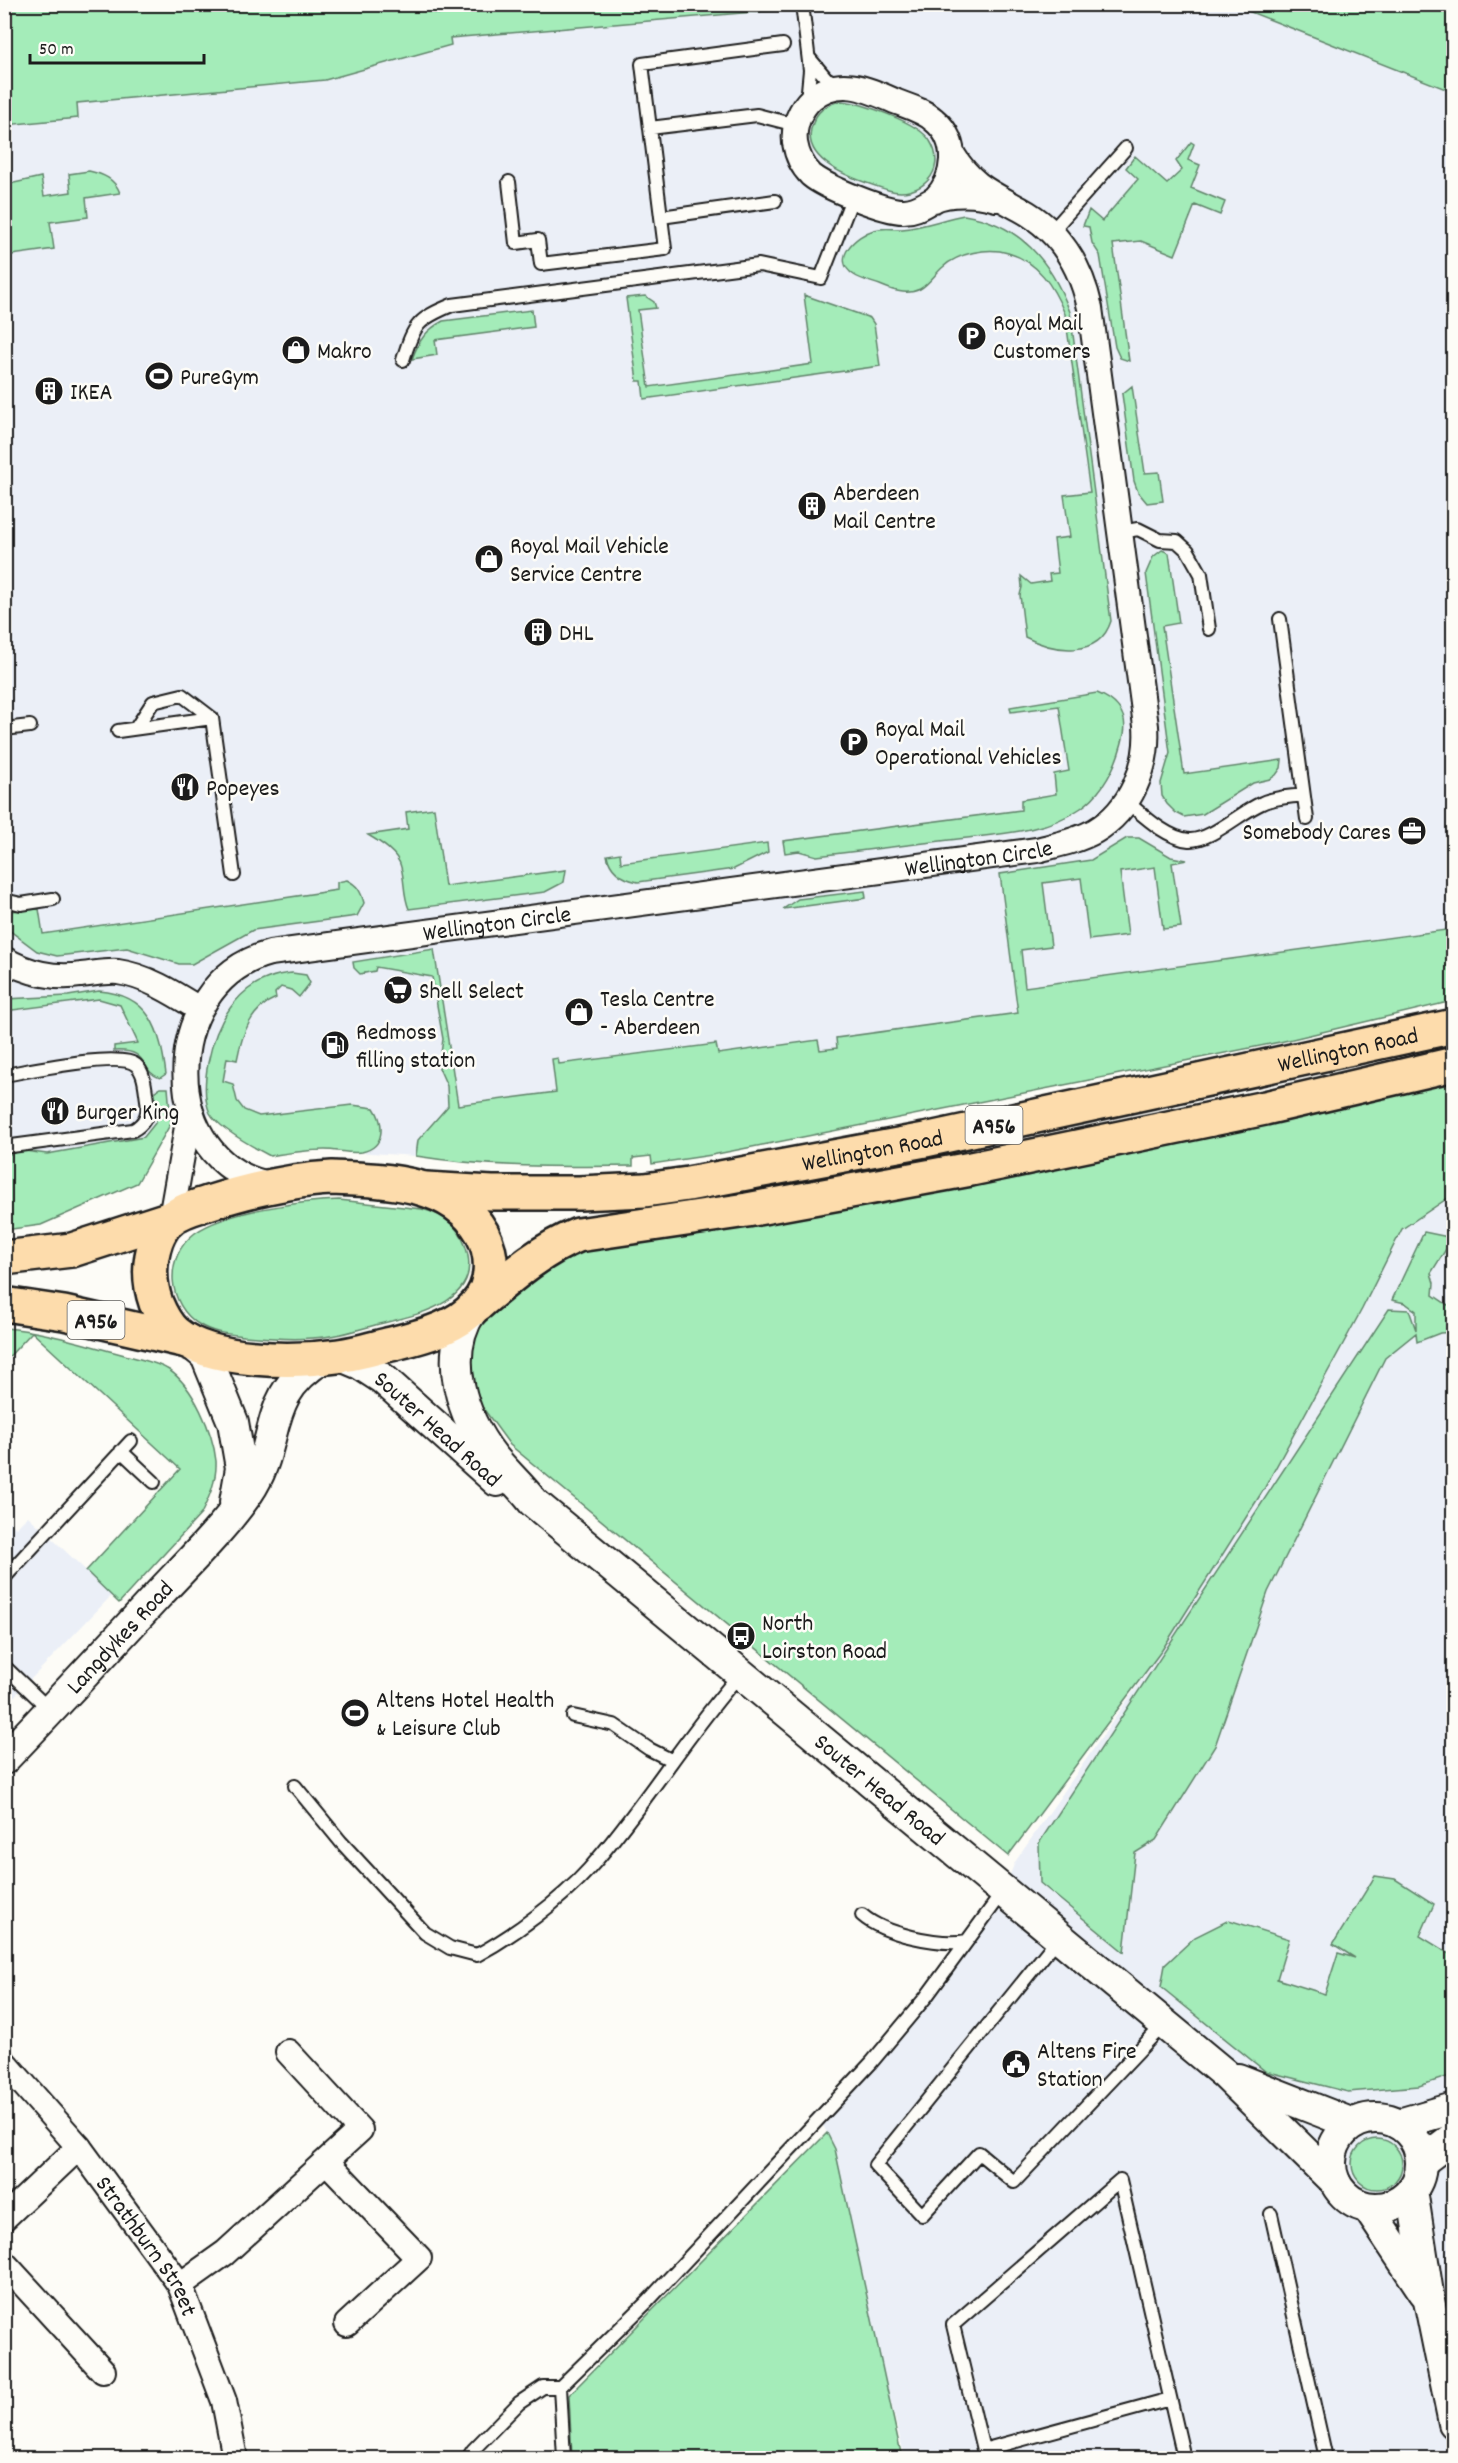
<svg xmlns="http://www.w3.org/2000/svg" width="1458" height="2463" font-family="Dekko,sans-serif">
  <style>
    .built { fill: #ebeff7 }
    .green { fill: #a4ecb9; stroke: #60846a; stroke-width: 1.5 }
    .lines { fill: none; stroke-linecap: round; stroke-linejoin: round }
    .stream { stroke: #5a8594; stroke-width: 7 }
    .service-casing { stroke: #1c1c1c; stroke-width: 16 }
    .minor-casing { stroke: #1c1c1c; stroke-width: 28 }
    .tertiary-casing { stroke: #1c1c1c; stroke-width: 34 }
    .primary-casing { stroke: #1c1c1c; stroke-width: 38 }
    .service { stroke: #fdfcf7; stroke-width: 12 }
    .minor { stroke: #fdfcf7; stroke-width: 24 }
    .tertiary { stroke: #fdfcf7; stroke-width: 30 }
    .primary { stroke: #fddcac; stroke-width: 33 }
    .labels { text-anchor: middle; stroke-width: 5; stroke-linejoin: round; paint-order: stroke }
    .shield { fill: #fdfcf7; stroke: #605f5e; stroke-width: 1.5 }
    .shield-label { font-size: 22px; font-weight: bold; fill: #1c1c1c }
    .poi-label { font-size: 24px; fill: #1c1c1c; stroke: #fdfcf7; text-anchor: start }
    .street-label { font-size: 24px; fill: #1c1c1c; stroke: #fdfcf7 }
  </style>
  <rect width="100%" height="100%" fill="#fdfcf7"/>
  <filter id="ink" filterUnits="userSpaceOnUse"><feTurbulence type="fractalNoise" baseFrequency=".0167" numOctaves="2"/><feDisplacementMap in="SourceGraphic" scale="12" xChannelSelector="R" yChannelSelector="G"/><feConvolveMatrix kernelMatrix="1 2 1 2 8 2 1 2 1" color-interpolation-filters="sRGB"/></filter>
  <g filter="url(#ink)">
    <path class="built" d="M790 4 1453 5V971L719 1071 449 1106 418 1140 416 1156 325 1150 298 1151 270 1156 232 1133 211 1115 171 1123 137 1183 30 1227 5 1230V110L325 80 451 45 450 38 480 5 651 20 790 9Z
      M1453 1124V2458H905L882 2367 835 2149 820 2119 871 2063 1004 1890 1015 1862 1167 1643Z
      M28 1516 112 1595 5 1706 4 1517 16 1528Z"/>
    <path class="green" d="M5 4H790V9L450 38 451 45 325 80 77 103 78 118 5 125Z
      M1233 5H1453V92Z
      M840 101C860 102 920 123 930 141 949 171 919 200 888 190 860 181 796 163 813 123 817 111 828 104 840 101Z
      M1191 142 1194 144 1188 160 1200 165 1191 188 1225 202 1220 215 1195 205 1175 255 1141 241 1113 244 1129 361 1120 358 1115 347 1100 255 1092 243 1089 227 1083 226 1089 210 1102 221 1138 179 1126 168 1135 156 1167 184 1182 170 1176 161Z
      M89 171C103 174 115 179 120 193L86 198 88 217 50 222 54 249 5 256V185L41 177 44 196 71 192 69 174Z
      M964 215C1020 224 1051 261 1070 312L1111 621C1099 659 1054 652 1025 637L1020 595 1022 587 1021 576 1031 584 1050 581 1049 574 1058 573 1054 539 1070 537 1064 495 1090 492 1065 314C1053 286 1039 262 1008 253 988 247 958 253 943 267 935 274 929 284 920 289 906 296 892 290 880 285 872 282 861 280 854 275 830 259 856 235 874 230 883 227 892 229 902 229 923 227 943 219 964 215Z
      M804 295 870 318 874 324 880 366 644 399 642 381H637L626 298 645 296 654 302 656 308 638 310 649 387 813 364Z
      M532 310 534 327 435 340 437 355 412 359C419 340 426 330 443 321Z
      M1132 386 1145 473 1159 472 1163 501 1147 503 1138 492 1134 481 1122 394Z
      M1162 550 1169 553 1179 623 1162 626 1184 774 1282 760 1281 768 1276 775 1270 779 1253 783 1203 814 1184 817 1176 813 1167 804 1162 796 1161 783 1170 753 1146 573 1153 557Z
      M1097 693C1115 700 1128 713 1124 734 1118 762 1105 791 1081 808 1044 834 993 834 949 840 905 845 861 851 817 856L799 851 785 853 783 841 1021 810V800L1056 794 1054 774 1069 771 1059 706 1011 712 1010 707Z
      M434 808 445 886 566 870 564 882 545 892 409 909C403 895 405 882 401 867 398 853 380 842 368 835L408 829 406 812Z
      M1127 838H1139L1171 857 1187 860 1172 863 1181 927 1163 929 1155 867 1120 872 1128 935 1089 940 1081 878 1043 883 1051 946 1021 950 1025 987 1453 929V1001L1280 1042 712 1155 652 1164 651 1156 633 1158V1166C559 1167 490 1168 416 1156L418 1140 448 1106 447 1086 439 1068 443 1039 432 977 376 967 375 971 360 974 354 968 353 962 434 949 458 1105 556 1092 552 1059 558 1058 559 1064 716 1044 718 1054 818 1040 820 1050 837 1048 836 1038 1018 1013 1000 874 1091 860Z
      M767 843 768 852 734 869 638 882C623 879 610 871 607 855L620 853 621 863Z
      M347 880C357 885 361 891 364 903L357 916 253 930 192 964H179L127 948 57 956 37 951 5 927V908L10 911 39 909 43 934 337 890V882Z
      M865 891 866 898 783 909 798 899Z
      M292 973 306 975 310 983 299 997 291 990 281 987 275 993 276 998C251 1008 242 1034 237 1060L227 1058 223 1081 233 1084 237 1101 244 1110 259 1116 352 1105 374 1108C384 1123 386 1147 362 1152 351 1154 337 1150 325 1150 306 1150 288 1153 270 1156 255 1148 218 1128 210 1113 203 1098 205 1079 208 1063 217 1017 242 977 292 973Z
      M99 991C151 995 160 1030 166 1074L160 1078C138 1070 151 1049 114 1051V1046L138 1043 120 1005 99 999 5 1011V999L68 996Z
      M1453 1064V1198H1448L1402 1229 1362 1309 1264 1489 1162 1650 1008 1856 510 1445 458 1374 459 1340 543 1253Z
      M160 1088H168L171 1123 137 1183 41 1225 5 1230V1154L25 1151 47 1154 144 1137 156 1122 155 1091Z
      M339 1200 422 1209C442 1214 458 1225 465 1245 486 1302 417 1315 379 1324 357 1330 335 1337 312 1338 290 1340 267 1338 244 1336 229 1334 213 1333 200 1325 167 1305 163 1257 195 1233 225 1211 302 1201 339 1200Z
      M1424 1232 1453 1238 1431 1273 1434 1283 1433 1295 1448 1305 1453 1302V1332L1440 1333 1417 1342 1416 1333 1385 1358 1268 1592 1215 1746 1156 1840 1135 1853 1124 1952 1040 1883 1039 1843 1389 1309 1409 1310 1416 1330V1311L1405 1303 1392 1300Z
      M5 1328C45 1331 82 1344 121 1354 137 1359 155 1361 169 1370 193 1386 213 1432 216 1461 217 1480 209 1498 201 1514L119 1603 86 1571 180 1469 32 1332 5 1361Z
      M1375 1876 1395 1879 1434 1904 1420 1936 1453 1956V2075L1419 2086 1348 2092 1265 2071 1161 1987 1165 1965 1195 1937 1229 1920 1289 1939 1277 1979 1325 1994 1338 1953 1355 1958 1333 1944Z
      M827 2133 835 2149 902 2458H572L569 2395Z
      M1352 2164a25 25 0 1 1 50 0a25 25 0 1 1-50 0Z"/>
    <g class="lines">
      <path class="stream" d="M423 4 438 11"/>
      <g class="service-casing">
        <path id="service" d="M802 4 810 70 807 101
          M810 59 826 78 838 85
          M650 128 757 115 796 125
          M509 182 516 243 538 240 541 264 665 249 642 64 783 45
          M661 217 775 201
          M1051 232 1126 148
          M403 360C414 324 418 319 452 305L759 265 821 278 853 196
          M1121 532 1138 529 1160 540 1177 541 1188 551 1201 574 1209 629
          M1280 619 1307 819
          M136 728 153 702 182 695 212 718
          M4 729 30 726
          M118 731 212 718 234 875
          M1126 801C1143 815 1166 838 1189 840 1211 841 1242 811 1262 803 1275 797 1290 797 1303 795
          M4 900 21 904 53 899
          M4 1075C28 1071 121 1051 136 1065 145 1073 145 1088 147 1100 149 1113 146 1123 133 1130L4 1147
          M121 1451 154 1482
          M4 1578 131 1441
          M4 1666 50 1710
          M573 1716 614 1725 649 1749 671 1760
          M295 1786 341 1842 425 1933 450 1948 477 1955C514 1935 561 1900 589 1869 644 1807 686 1735 741 1673
          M862 1915C883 1934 940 1946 967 1941
          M1059 1937 875 2165 922 2215 979 2153 1014 2182 1164 2024
          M1271 2214 1326 2458
          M983 2450 1170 2399
          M468 2458 473 2450 519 2403 543 2387H560
          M564 2458 560 2387 647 2302 871 2063 926 1997 1003 1892
          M985 2458 953 2325 1120 2180 1184 2458"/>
      </g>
      <g class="minor-casing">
        <g id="minor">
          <path d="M934 200C956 178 960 141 934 120 924 111 910 107 897 102 869 90 840 75 812 98 800 109 793 126 795 143 797 155 803 167 811 175 825 187 886 212 904 211 916 211 923 205 933 200 951 192 978 194 996 199"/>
          <path d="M4 959C27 973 55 979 81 975 94 974 105 971 118 972 147 976 175 994 199 1009"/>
          <path id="s1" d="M274 1185C156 1166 157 983 270 953L1037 850C1056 845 1077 841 1095 831 1131 810 1149 766 1146 726L1090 308C1081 266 1059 230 1020 209 991 193 971 185 953 155"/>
          <path d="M171 1218 190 1110"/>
          <path id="s2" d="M4 2062 79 2147 180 2285 224 2401 235 2458"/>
          <path d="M327 2162 419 2258 347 2324"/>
          <path d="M4 2218 79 2147"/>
          <path d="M4 2263 103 2371"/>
          <path d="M180 2285 225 2253 360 2130 288 2052"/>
        </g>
      </g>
      <g class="tertiary-casing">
        <g id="tertiary">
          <path id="s3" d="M472 1310C441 1356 462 1417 493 1457 506 1473 521 1486 533 1502L1226 2075 1335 2182"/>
          <path d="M192 1344 206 1356 233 1422 241 1468 235 1502"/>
          <path id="s4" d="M341 1356 360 1364 383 1379 497 1481"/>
          <path id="s5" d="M4 1759C56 1705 107 1650 157 1596 188 1563 222 1530 248 1493 282 1444 260 1395 323 1358"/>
          <path d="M1238 2079 1353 2124"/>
          <circle cx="1376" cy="2163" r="45"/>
          <path d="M1399 2124 1454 2108"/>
          <path d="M1421 2162 1454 2137"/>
          <path d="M1412 2190 1429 2300 1454 2423"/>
          <path d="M1368 2208 1424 2292"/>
        </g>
      </g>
      <g class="primary-casing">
        <g id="primary">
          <path d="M332 1178C384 1180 453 1181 482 1233 494 1256 494 1285 476 1305 455 1330 417 1337 387 1345 371 1349 354 1354 338 1356 295 1362 211 1363 175 1333 166 1325 161 1315 156 1303 149 1283 149 1261 156 1241 159 1233 164 1224 171 1219 181 1210 196 1207 208 1203 249 1190 289 1180 332 1178Z"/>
          <path id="s6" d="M426 1189 492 1193H579L645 1190 688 1184 925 1140 1454 1026"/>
          <path d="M4 1258 72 1250 171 1218"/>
          <path d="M4 1304 64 1313 187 1341"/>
          <path d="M478 1304C509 1278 540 1250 578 1235L747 1210 971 1169 1265 1108 1454 1064"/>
        </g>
      </g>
      <use href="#service" class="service"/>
      <use href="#minor" class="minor"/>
      <use href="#tertiary" class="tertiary"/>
      <use href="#primary" class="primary"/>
    </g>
  </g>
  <defs>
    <g id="parking-disc" transform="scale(1.5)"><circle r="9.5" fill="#1c1c1c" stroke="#fdfcf7"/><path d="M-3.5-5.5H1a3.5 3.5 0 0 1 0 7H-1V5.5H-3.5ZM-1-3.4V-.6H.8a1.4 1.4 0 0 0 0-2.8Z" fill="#fff"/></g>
    <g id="shop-disc" transform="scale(1.5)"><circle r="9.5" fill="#1c1c1c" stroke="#fdfcf7"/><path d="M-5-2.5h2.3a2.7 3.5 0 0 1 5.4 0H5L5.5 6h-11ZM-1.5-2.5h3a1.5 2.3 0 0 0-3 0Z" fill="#fff"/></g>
    <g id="stadium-disc" transform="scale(1.5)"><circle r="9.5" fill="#1c1c1c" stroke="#fdfcf7"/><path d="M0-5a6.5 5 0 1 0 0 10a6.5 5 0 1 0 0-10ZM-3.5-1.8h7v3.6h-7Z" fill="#fff"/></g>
    <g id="building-disc" transform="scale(1.5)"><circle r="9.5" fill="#1c1c1c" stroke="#fdfcf7"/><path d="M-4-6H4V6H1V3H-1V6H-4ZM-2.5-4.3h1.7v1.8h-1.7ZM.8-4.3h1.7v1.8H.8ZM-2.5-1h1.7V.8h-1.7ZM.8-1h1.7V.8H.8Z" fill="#fff"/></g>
    <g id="restaurant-disc" transform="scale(1.5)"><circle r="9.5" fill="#1c1c1c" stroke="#fdfcf7"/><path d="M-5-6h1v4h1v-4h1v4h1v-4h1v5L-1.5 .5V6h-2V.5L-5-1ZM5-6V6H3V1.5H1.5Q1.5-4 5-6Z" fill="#fff"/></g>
    <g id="office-disc" transform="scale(1.5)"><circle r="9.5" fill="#1c1c1c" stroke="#fdfcf7"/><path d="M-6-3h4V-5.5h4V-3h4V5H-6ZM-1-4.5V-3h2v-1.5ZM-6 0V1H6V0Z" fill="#fff"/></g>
    <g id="supermarket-disc" transform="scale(1.5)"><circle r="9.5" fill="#1c1c1c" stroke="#fdfcf7"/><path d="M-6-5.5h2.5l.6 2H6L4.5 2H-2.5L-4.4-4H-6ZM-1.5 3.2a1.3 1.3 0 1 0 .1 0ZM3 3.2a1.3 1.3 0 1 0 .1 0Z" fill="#fff"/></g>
    <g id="fuel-disc" transform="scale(1.5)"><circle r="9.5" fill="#1c1c1c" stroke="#fdfcf7"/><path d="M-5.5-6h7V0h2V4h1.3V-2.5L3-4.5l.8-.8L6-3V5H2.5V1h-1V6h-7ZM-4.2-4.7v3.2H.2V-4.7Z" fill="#fff"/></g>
    <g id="bus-disc" transform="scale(1.5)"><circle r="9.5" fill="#1c1c1c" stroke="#fdfcf7"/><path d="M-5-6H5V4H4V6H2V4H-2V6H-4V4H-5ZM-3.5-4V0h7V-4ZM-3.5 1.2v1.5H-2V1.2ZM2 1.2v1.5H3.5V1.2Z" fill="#fff"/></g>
    <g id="civic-disc" transform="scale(1.5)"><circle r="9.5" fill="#1c1c1c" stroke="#fdfcf7"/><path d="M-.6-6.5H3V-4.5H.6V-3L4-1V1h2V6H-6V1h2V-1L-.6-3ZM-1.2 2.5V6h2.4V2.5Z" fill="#fff"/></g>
  </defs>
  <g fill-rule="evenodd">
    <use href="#parking-disc" x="972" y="336"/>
    <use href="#shop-disc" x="296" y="350"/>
    <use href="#stadium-disc" x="159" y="376"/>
    <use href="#building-disc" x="49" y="391"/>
    <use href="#building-disc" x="812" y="506"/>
    <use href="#shop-disc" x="489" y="559"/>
    <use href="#building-disc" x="538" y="632"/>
    <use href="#parking-disc" x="854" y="742"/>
    <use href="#restaurant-disc" x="185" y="787"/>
    <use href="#office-disc" x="1412" y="831"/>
    <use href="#supermarket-disc" x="398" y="990"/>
    <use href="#shop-disc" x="579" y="1012"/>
    <use href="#fuel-disc" x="335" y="1045"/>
    <use href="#restaurant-disc" x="55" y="1111"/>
    <use href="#bus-disc" x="741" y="1636"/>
    <use href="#stadium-disc" x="355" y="1713"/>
    <use href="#civic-disc" x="1016" y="2064"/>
  </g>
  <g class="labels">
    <g class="shield">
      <rect x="965.5" y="1106" width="57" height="38" rx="4.5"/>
      <rect x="67.5" y="1301" width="57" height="38" rx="4.5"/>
    </g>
    <g class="shield-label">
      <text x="994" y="1133">A956</text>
      <text x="96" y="1328">A956</text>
    </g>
    <g class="poi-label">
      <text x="993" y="330">Royal Mail<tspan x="993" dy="28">Customers</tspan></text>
      <text x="317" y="358">Makro</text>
      <text x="180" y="384">PureGym</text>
      <text x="70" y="399">IKEA</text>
      <text x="833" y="500">Aberdeen<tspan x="833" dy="28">Mail Centre</tspan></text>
      <text x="510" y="553">Royal Mail Vehicle<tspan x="510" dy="28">Service Centre</tspan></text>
      <text x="559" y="640">DHL</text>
      <text x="875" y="736">Royal Mail<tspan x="875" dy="28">Operational Vehicles</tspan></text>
      <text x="206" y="795">Popeyes</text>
      <text x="1391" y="839" text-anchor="end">Somebody Cares</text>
      <text x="419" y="998">Shell Select</text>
      <text x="600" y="1006">Tesla Centre<tspan x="600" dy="28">- Aberdeen</tspan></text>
      <text x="356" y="1039">Redmoss<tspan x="356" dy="28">filling station</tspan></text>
      <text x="76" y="1119">Burger King</text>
      <text x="762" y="1630">North<tspan x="762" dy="28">Loirston Road</tspan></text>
      <text x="376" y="1707">Altens Hotel Health<tspan x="376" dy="28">&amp; Leisure Club</tspan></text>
      <text x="1037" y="2058">Altens Fire<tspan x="1037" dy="28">Station</tspan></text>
    </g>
    <g class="street-label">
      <text dy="8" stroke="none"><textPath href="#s1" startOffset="1029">Wellington Circle</textPath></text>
      <text dy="8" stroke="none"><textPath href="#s1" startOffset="543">Wellington Circle</textPath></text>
      <text dy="8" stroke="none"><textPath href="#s6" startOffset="936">Wellington Road</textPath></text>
      <text dy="8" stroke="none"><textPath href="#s6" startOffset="450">Wellington Road</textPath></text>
      <text dy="8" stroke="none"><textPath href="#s4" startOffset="122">Souter Head Road</textPath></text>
      <text dy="8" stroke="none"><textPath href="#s5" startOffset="168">Langdykes Road</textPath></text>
      <text dy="8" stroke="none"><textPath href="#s3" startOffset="669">Souter Head Road</textPath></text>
      <text dy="8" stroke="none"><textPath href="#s2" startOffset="234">Strathburn Street</textPath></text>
    </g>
  </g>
  <rect width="1458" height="2463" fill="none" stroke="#fdfcf7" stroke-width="24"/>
  <rect x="12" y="12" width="1434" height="2439" fill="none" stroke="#1c1c1c" stroke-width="2" filter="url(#ink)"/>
  <path d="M30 54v9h174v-9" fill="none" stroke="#1c1c1c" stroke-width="3"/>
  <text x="39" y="54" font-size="18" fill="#1c1c1c" stroke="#fdfcf7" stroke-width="4.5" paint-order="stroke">50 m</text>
</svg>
